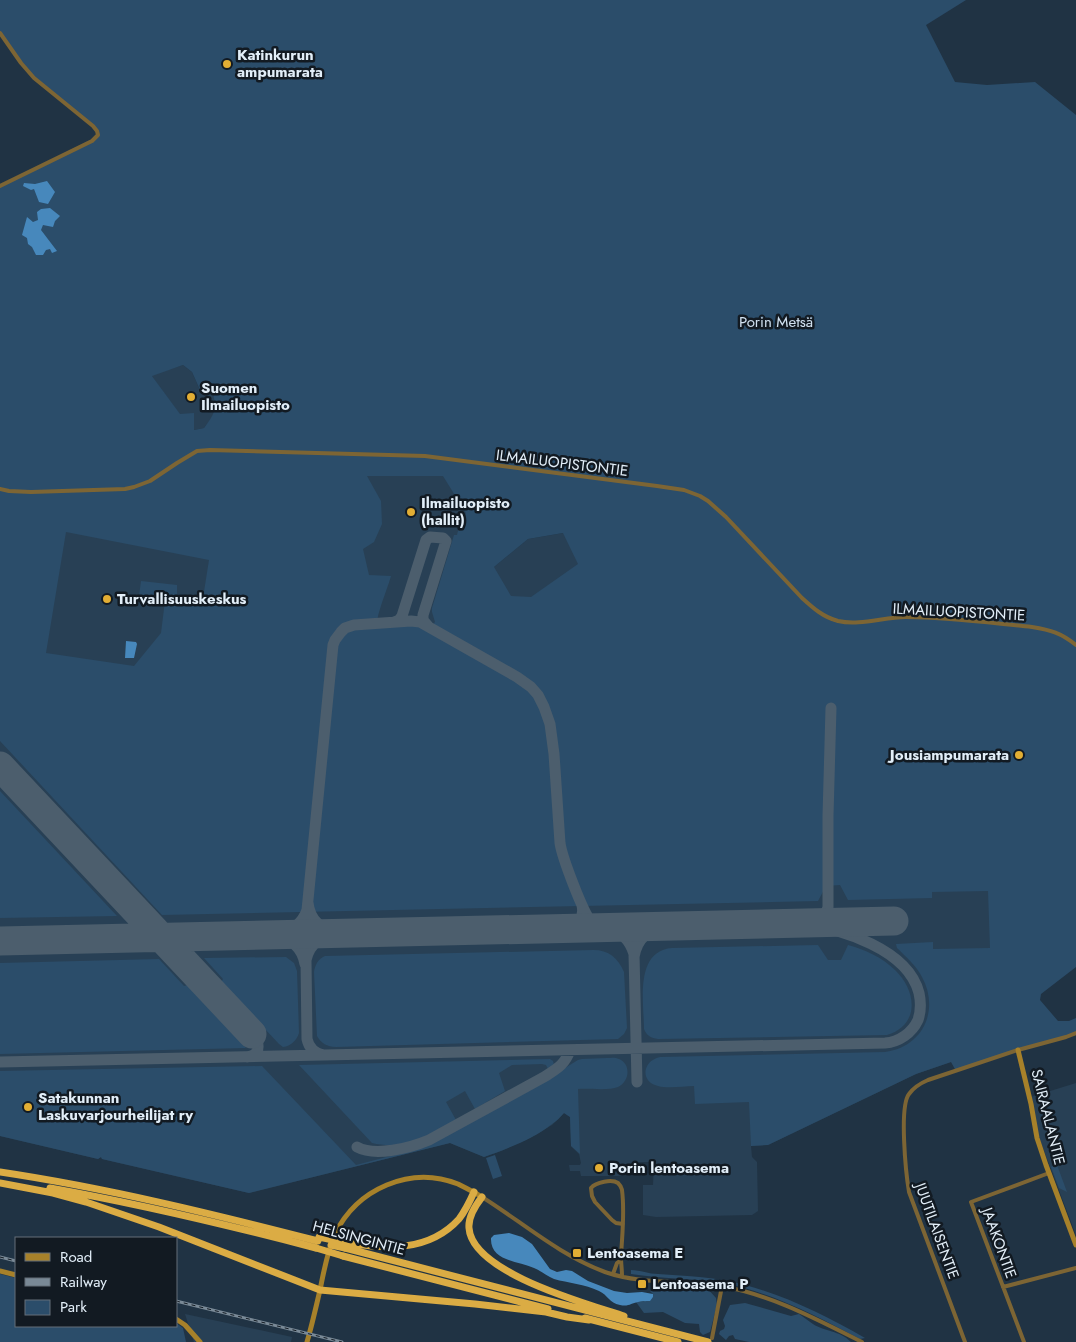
<svg xmlns="http://www.w3.org/2000/svg" width="1076" height="1342" font-family="Jost,sans-serif">
  <style>
    .built { fill: #284055 }
    .green { fill: #2b4d6a; fill-rule: evenodd }
    .water { fill: #4788bc }
    .lines { fill: none; stroke-linecap: round; stroke-linejoin: round }
    .taxiway { stroke: #4c5e6d; stroke-width: 11 }
    .runway { stroke: #4c5e6d; stroke-width: 29 }
    .street { stroke: #7d6534; stroke-width: 4 }
    .secondary { stroke: #a7812a; stroke-width: 5 }
    .highway { stroke: #dbac44; stroke-width: 7 }
    .rail-casing { stroke: #798996; stroke-width: 3 }
    .rail { stroke: #121a22; stroke-width: 1; stroke-dasharray: 4; stroke-linecap: butt }
    .highway-bridge { stroke: #dbac44; stroke-width: 7 }
    .poi-dot { fill: #e2ae34; stroke: #121a22; stroke-width: 2 }
    .labels { text-anchor: middle; stroke-width: 5; stroke-linejoin: round; paint-order: stroke }
    .poi-label { font-size: 15px; font-weight: bold; fill: #e2eef8; stroke: #121a22; text-anchor: start }
    .park-label { font-size: 15px; fill: #d1e1f0; stroke: #121a22 }
    .street-label { font-size: 15px; fill: #e2eef8; stroke: #121a22 }
  </style>
  <rect width="100%" height="100%" fill="#203344"/>
  <path class="built" d="M183 365 192 372 200 390 212 387 216 406 212 418 204 428 194 430V414L180 415 151 375Z
    M202 469 508 474 494 567 528 539 593 528 1067 819 951 1062 916 1074 768 1145 751 1146 752 1157 757 1162 758 1211 752 1215 656 1217 643 1215V1185H653L654 1165 649 1162H639L633 1174 618 1176H581L580 1171H570L569 1165H580L581 1163 579 1154 571 1146 570 1117 564 1113 552 1125 530 1138 501 1151 484 1157 450 1143 249 1193 102 1159 101 1157 98 1159 0 1136V502Z
    M1076 1083V1235L1038 1135 1031 1097Z
    M185 1314 292 1337 291 1342H194Z"/>
  <path class="green" d="M0 0H966L926 25 955 82 987 85 1035 82 1076 115V967L1041 994 1040 1000 1058 1021H1069L1076 1018V1033L956 1071 951 1062 916 1074 768 1145 751 1146 749 1102 695 1104 694 1086C683 1086 669 1089 658 1086 640 1082 642 1061 660 1057L885 1052C923 1047 940 1010 922 977 916 965 906 957 897 948L896 944 933 942V949L990 948 988 891 932 892V898L848 900 840 885 826 886 818 901 162 915 0 741V186L96 137 97 131 34 78 0 33ZM183 365 192 372 200 390 212 387C216 408 217 411 204 428L194 430V413L180 414 152 376ZM367 476H443L466 513 463 530 458 531 457 535H454L432 608V612L435 622 429 630 413 625 376 627C378 610 386 593 391 576L369 575 363 549 374 542 382 524 381 501ZM66 532 209 560 203 598 177 594V585L141 581 139 596 165 601 161 633 134 666 46 653ZM563 533 578 564 531 597 511 596 494 567 528 539Z
    M0 791 117 916 0 918Z
    M818 945 828 960H841L848 945C864 949 883 958 895 970 917 991 920 1025 887 1035L658 1039C651 1038 647 1036 644 1029 644 1004 634 951 672 948Z
    M593 950C609 950 618 958 624 972L627 1028 624 1034 618 1039 336 1047C327 1047 321 1043 317 1036L314 972C315 965 318 959 325 956Z
    M286 957 294 963 297 971 299 1033C297 1040 291 1046 283 1047L279 1044 221 982 223 979 204 958Z
    M159 959 184 986 188 985 246 1048 0 1054V963Z
    M607 1058C610 1058 615 1057 619 1059 631 1064 630 1081 618 1087 608 1091 589 1088 578 1089L580 1154 571 1146 570 1117 564 1113C560 1117 557 1121 552 1124 534 1139 506 1149 484 1157L450 1143 249 1193 102 1159 101 1157 98 1159 0 1136V1071L262 1066 356 1165 421 1148 431 1144 532 1089 555 1074 578 1060 582 1059Z
    M550 1059 553 1061 554 1065 548 1069 546 1065 542 1064 512 1065 499 1073 505 1091 475 1109 465 1091 446 1102 456 1120C428 1135 405 1151 372 1143L299 1065Z
    M495 1155 502 1176 493 1179 486 1158Z
    M1054 1165H1057L1067 1192 1059 1188 1051 1167Z
    M631 1270C640 1270 649 1274 658 1274 687 1276 717 1277 745 1285 789 1297 826 1316 865 1338L860 1339C816 1316 772 1292 722 1283 692 1278 661 1279 631 1274Z
    M0 1274 16 1278V1326H176V1323L183 1328 186 1342H0Z
    M682 1285 707 1288 716 1298 717 1305 710 1332 703 1335 700 1332 699 1324 685 1323 663 1312 644 1313 636 1302H643L653 1297V1294L650 1291H666L668 1286Z
    M745 1303 791 1316 799 1314C804 1317 808 1321 813 1324 825 1332 839 1330 851 1342H749L735 1339 733 1335 729 1336 726 1340 719 1334 720 1331 724 1329 725 1326 723 1320 730 1305Z"/>
  <path class="water" d="M47 181 55 192 48 204 39 202 34 189 31 190 23 186 24 183 35 184Z
    M50 208 60 216 55 221 53 227 43 225 41 230 57 251 52 253 50 249 46 250 43 255H36L32 247 28 244 27 238 22 235 27 217 33 222 38 220 37 212 41 209Z
    M126 641 136 642 137 644 134 658H125Z
    M509 1233 522 1237 532 1244 550 1269 557 1272 566 1270 572 1271 588 1281 614 1291 627 1293 642 1292 653 1294V1297L650 1301C646 1301 642 1301 638 1302 631 1303 629 1307 620 1305 609 1303 608 1295 599 1291 585 1284 568 1283 554 1279 547 1276 541 1271 534 1268 518 1261 490 1261 491 1238L494 1235Z"/>
  <g class="lines">
    <path class="taxiway" d="M394 622 399 620 402 616 426 540 430 537 443 538 446 541 423 615V620L428 626
      M308 903C310 920 322 930 338 933
      M810 923C819 920 826 917 828 907V816L831 708
      M565 929C577 925 585 919 582 905
      M275 935C290 932 302 925 307 910L333 645 335 640 341 632 345 628 354 625 411 621 420 622 517 677 531 687 538 695 544 707 550 724 554 754 560 843C562 857 583 913 592 923 596 927 601 927 607 928 621 931 630 940 634 954L637 1082
      M275 935C291 939 302 947 305 964
      M0 948 11 944 37 940
      M634 957C637 938 649 928 668 926
      M323 1055C314 1053 309 1048 307 1039L306 960C310 942 323 935 340 933
      M247 1057C257 1055 260 1050 257 1040
      M0 1062 885 1043C899 1042 912 1033 918 1020 921 1011 921 1002 919 993 908 949 841 929 802 923
      M357 1147C375 1157 410 1148 429 1140L544 1077C556 1069 565 1065 570 1050"/>
    <path class="runway" d="M0 766 252 1034
      M0 941 894 921"/>
    <path class="street" d="M0 33 21 63 34 78 93 126 97 131 98 135 92 141 0 186
      M0 489 9 491 31 492 125 489 134 487 150 481 177 463 197 451 210 450 425 456 657 486 684 490 700 496 708 501 726 517 802 598C813 608 823 617 838 621 860 626 884 617 906 617 948 617 991 623 1032 627 1051 630 1061 633 1076 645
      M482 1197C522 1222 559 1255 605 1272 642 1285 683 1280 721 1286 772 1295 816 1319 862 1342
      M613 1274 617 1263 621 1260
      M622 1276C622 1270 621 1263 621 1257 622 1235 625 1213 622 1190 621 1187 621 1186 618 1183 612 1179 596 1182 591 1188L592 1196 595 1202 612 1220 616 1223 623 1224
      M1003 1287 1076 1268
      M712 1338 722 1286
      M965 1342 909 1192C906 1174 899 1107 909 1094 914 1087 921 1083 928 1080L1018 1050 1066 1037 1076 1033
      M1024 1342 971 1202 1049 1173"/>
    <path class="secondary" d="M1018 1050 1031 1104 1037 1138 1046 1165 1076 1245
      M0 1271 16 1275
      M176 1319 185 1325 200 1342
      M307 1342C312 1325 316 1307 320 1290 324 1271 327 1252 335 1234 357 1189 410 1165 458 1184 466 1188 474 1192 482 1197"/>
    <path class="highway" d="M0 1172C107 1188 213 1214 318 1241
      M0 1183 53 1193 86 1202 159 1227 320 1290 475 1304 546 1312 567 1317 589 1320
      M50 1188C140 1204 228 1225 316 1248
      M482 1197C475 1206 468 1217 469 1228 472 1273 588 1304 624 1316
      M347 1243C387 1249 429 1252 459 1219 465 1211 470 1201 474 1192
      M345 1248 708 1342
      M343 1256 548 1309
      M585 1318 678 1342"/>
    <g class="rail-casing">
      <path id="rail" d="M0 1257 16 1261
        M176 1301 342 1342"/>
    </g>
    <use href="#rail" class="rail"/>
    <path class="highway-bridge" d="M319 1237 347 1243
      M331 1245 345 1248
      M316 1248 343 1256"/>
  </g>
  <g class="poi-dot">
    <circle cx="227" cy="64" r="5"/>
    <circle cx="191" cy="397" r="5"/>
    <circle cx="411" cy="512" r="5"/>
    <circle cx="107" cy="599" r="5"/>
    <circle cx="1019" cy="755" r="5"/>
    <circle cx="28" cy="1107" r="5"/>
    <circle cx="599" cy="1168" r="5"/>
    <rect x="572" y="1248" width="10" height="10" rx="2.5"/>
    <rect x="637" y="1279" width="10" height="10" rx="2.5"/>
  </g>
  <g class="labels">
    <g class="poi-label">
      <text x="237" y="60">Katinkurun<tspan x="237" dy="17">ampumarata</tspan></text>
      <text x="201" y="393">Suomen<tspan x="201" dy="17">Ilmailuopisto</tspan></text>
      <text x="421" y="508">Ilmailuopisto<tspan x="421" dy="17">(hallit)</tspan></text>
      <text x="117" y="604">Turvallisuuskeskus</text>
      <text x="1009" y="760" text-anchor="end">Jousiampumarata</text>
      <text x="38" y="1103">Satakunnan<tspan x="38" dy="17">Laskuvarjourheilijat ry</tspan></text>
      <text x="609" y="1173">Porin lentoasema</text>
      <text x="587" y="1258">Lentoasema E</text>
      <text x="652" y="1289">Lentoasema P</text>
    </g>
    <g class="park-label">
      <text x="776" y="327">Porin Metsä</text>
    </g>
    <g class="street-label">
      <text transform="translate(562 463) rotate(7)" y="5">ILMAILUOPISTONTIE</text>
      <text transform="translate(959 612) rotate(3)" y="5">ILMAILUOPISTONTIE</text>
      <text transform="translate(1048 1117) rotate(76)" y="5">SAIRAALANTIE</text>
      <text transform="translate(937 1231) rotate(70)" y="5">JUUTILAISENTIE</text>
      <text transform="translate(359 1238) rotate(15)" y="5">HELSINGINTIE</text>
      <text transform="translate(999 1243) rotate(70)" y="5">JAAKONTIE</text>
    </g>
  </g>
  <rect x="15" y="1237" width="162" height="90" fill="#121a22" stroke="#656f78"/>
  <rect x="25" y="1253" width="25" height="8" fill="#a7812a" stroke="#656f78"/>
  <text x="60" y="1262" font-size="15" fill="#e2eef8">Road</text>
  <rect x="25" y="1278" width="25" height="8" fill="#798996" stroke="#656f78"/>
  <text x="60" y="1287" font-size="15" fill="#e2eef8">Railway</text>
  <rect x="25" y="1300" width="25" height="15" fill="#2b4d6a" stroke="#656f78"/>
  <text x="60" y="1312" font-size="15" fill="#e2eef8">Park</text>
</svg>
